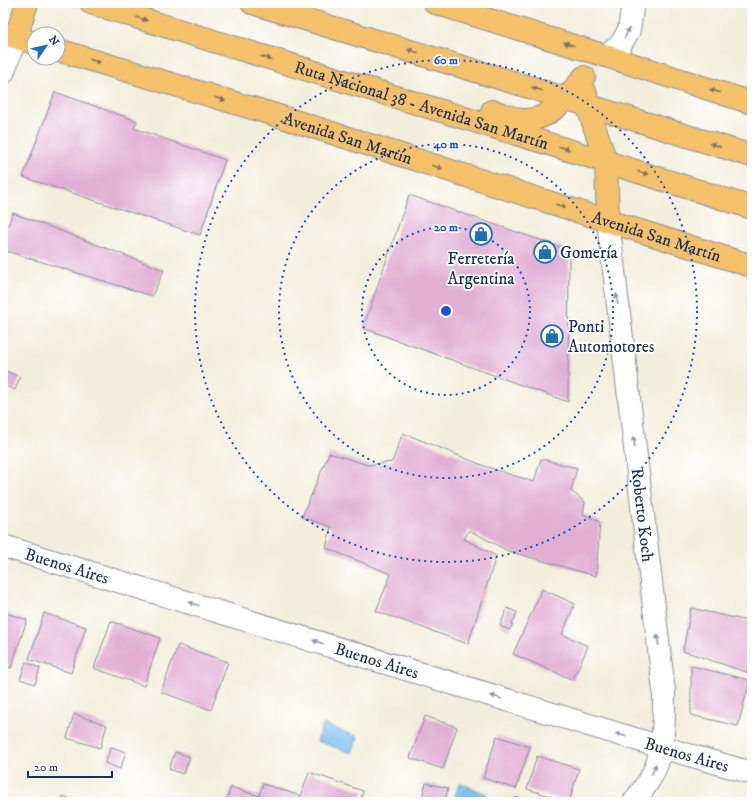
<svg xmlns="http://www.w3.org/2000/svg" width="755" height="805" font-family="'IM FELL DW Pica',serif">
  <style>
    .water { fill: #73baeb; stroke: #4774a4 }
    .building { fill: #e1afd4 }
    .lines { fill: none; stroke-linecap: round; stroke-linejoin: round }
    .minor-casing { stroke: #878e9c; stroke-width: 24 }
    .major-casing { stroke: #878e9c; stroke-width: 24 }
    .minor { stroke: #fff; stroke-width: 22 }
    .major { stroke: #f4c16a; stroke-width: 22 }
    .oneway { fill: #7d7163 }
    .oneway2 { fill: #8d97ae }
    .ring { fill: none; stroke: #1d4ed8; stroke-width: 2; stroke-dasharray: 2 4 }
    .labels { text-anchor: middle; stroke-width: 3.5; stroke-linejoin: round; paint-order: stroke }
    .street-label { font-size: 17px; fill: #1b2f5e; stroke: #fff }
    .poi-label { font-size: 17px; fill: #1b2f5e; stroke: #fff; text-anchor: start }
    .centre { fill: #1d4ed8; stroke: #fff; stroke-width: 2 }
    .ring-label { font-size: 12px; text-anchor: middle; font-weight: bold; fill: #1d4ed8; stroke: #fff; stroke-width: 3.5; stroke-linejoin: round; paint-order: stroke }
  </style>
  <rect width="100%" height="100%" fill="#fff"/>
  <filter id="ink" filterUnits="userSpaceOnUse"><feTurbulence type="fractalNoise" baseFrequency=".025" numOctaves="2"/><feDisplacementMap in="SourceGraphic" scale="8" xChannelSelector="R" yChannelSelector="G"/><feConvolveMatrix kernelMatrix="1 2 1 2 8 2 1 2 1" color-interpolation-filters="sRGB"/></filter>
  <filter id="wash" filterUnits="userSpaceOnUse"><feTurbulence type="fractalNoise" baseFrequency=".012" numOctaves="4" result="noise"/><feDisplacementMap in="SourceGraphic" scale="16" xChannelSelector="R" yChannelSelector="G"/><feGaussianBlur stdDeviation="0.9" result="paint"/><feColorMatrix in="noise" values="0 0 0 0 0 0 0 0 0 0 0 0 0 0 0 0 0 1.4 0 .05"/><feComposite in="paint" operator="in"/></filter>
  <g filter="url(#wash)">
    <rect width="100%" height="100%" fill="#f3eedb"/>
    <path class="water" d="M323 724 358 737 352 753 317 741Z
      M460 783 487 794 483 802H464L454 798Z"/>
    <g id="blocks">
      <path class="building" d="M55 92 137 121 134 128 225 160 200 235 23 177Z
        M409 195 569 250 568 402 363 328Z
        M13 213 164 270 152 296 3 250V238Z
        M3 370 20 377 15 390 3 385Z
        M403 433 487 467 534 482 541 459 577 468 571 491 585 502 583 514 600 522 596 576 508 551 469 530 464 539 496 556 468 644 376 611 391 574 326 548 331 527 302 517 329 453 368 465 392 462Z
        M542 589 575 604 562 634 588 646 573 680 513 654Z
        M507 608 517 612 510 630 500 626Z
        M691 608 752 622V674L683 651Z
        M3 612 27 620 11 668 3 665Z
        M44 613 86 627 71 673 29 659Z
        M111 621 160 638 144 686 94 668Z
        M178 645 228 662 211 710 161 692Z
        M26 662 40 668 35 684 20 679Z
        M691 666 750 680 738 726 691 715Z
        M74 714 107 725 100 748 67 738Z
        M425 716 457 727 443 769 410 758Z
        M497 736 530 747 516 789 483 778Z
        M111 747 126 752 120 769 105 763Z
        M175 752 190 757 183 774 169 769Z
        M537 756 579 769 569 802 527 789Z
        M309 772 363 791 360 802H226L231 787 259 796 263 784 301 796Z
        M426 783 448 788 445 802H421Z
        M63 796 78 802H61Z
        M516 797 526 802H514Z"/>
    </g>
  </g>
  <g filter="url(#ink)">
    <use href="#blocks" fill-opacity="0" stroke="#878e9c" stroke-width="1"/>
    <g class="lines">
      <g class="minor-casing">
        <g id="minor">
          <path d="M606 56 621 44 629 30 633 3"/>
          <path d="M3 73 16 37"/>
          <path id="s1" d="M608 221 664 691C664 715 665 748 654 771 649 782 641 792 634 802"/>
          <path id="s2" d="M3 546 661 747 752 773"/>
        </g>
      </g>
      <g class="major-casing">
        <g id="major">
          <path id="s3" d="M91 3C311 72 532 137 752 208"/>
          <path d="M252 3 532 88 752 156"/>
          <path d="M435 3 606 56 752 103"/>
          <path d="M3 33 34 43"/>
          <path d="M16 37 27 3"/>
          <path id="s4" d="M58 50 282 117 608 221 752 266"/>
          <path d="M586 94 587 105 606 161 608 221"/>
          <path d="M492 111C502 113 513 119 522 120 550 122 568 96 584 77"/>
        </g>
      </g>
      <use href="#minor" class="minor"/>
      <use href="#major" class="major"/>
    </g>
    <defs><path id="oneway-solid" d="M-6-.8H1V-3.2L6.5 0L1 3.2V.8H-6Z"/></defs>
    <g class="oneway">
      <use href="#oneway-solid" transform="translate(142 19) rotate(17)"/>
      <use href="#oneway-solid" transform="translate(569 44) rotate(-163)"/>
      <use href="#oneway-solid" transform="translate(413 51) rotate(-163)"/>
      <use href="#oneway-solid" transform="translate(266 58) rotate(17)"/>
      <use href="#oneway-solid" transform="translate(95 61) rotate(17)"/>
      <use href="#oneway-solid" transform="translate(537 89) rotate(-163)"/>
      <use href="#oneway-solid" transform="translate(715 91) rotate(-162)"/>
      <use href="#oneway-solid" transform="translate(220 99) rotate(17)"/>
      <use href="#oneway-solid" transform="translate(715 145) rotate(-163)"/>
      <use href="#oneway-solid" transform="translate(564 148) rotate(17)"/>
      <use href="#oneway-solid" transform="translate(437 167) rotate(18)"/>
      <use href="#oneway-solid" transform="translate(643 173) rotate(18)"/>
      <use href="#oneway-solid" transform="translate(561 206) rotate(18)"/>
    </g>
    <g class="oneway2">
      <use href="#oneway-solid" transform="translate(627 33) rotate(-64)"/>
      <use href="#oneway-solid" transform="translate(617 299) rotate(-97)"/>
      <use href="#oneway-solid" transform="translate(634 442) rotate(-97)"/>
      <use href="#oneway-solid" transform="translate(194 604) rotate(-163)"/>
      <use href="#oneway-solid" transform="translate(658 640) rotate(-97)"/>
      <use href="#oneway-solid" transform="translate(318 642) rotate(-163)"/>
      <use href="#oneway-solid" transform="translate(496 697) rotate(-163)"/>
      <use href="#oneway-solid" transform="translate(621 735) rotate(-163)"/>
      <use href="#oneway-solid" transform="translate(654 769) rotate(-67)"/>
    </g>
  </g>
  <g class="ring">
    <circle cx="446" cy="311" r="84"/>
    <circle cx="446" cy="311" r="167"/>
    <circle cx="446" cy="311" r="251"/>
  </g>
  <defs>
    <g id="shop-ring" transform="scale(1.15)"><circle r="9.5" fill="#fff" stroke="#1f6fb2" stroke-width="1.5"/><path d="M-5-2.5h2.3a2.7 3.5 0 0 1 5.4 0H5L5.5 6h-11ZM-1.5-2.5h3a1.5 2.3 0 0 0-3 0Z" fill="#1f6fb2"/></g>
  </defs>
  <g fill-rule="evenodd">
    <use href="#shop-ring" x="481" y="234"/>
    <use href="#shop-ring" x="545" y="252"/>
    <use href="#shop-ring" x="552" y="336"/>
  </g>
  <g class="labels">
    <g class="street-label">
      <text dy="6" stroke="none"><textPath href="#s3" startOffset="346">Ruta Nacional 38 - Avenida San Martín</textPath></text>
      <text dy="6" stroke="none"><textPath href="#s4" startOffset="303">Avenida San Martín</textPath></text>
      <text dy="6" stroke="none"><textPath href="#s4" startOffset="627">Avenida San Martín</textPath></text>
      <text dy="6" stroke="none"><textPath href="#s1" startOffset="296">Roberto Koch</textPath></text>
      <text dy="6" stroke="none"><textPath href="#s2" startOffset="67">Buenos Aires</textPath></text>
      <text dy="6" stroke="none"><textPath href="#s2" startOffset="391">Buenos Aires</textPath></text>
      <text dy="6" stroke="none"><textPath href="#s2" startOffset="715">Buenos Aires</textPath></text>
    </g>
    <g class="poi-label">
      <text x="560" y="258">Gomería</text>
      <text x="481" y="264" text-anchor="middle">Ferretería<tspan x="481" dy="20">Argentina</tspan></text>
      <text x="568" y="332">Ponti<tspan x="568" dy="20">Automotores</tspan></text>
    </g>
  </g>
  <circle cx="446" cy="311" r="6" class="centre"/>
  <g class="ring-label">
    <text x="446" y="64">60 m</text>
    <text x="446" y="148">40 m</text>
    <text x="446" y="231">20 m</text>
  </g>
  <rect width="755" height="805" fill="none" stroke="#fff" stroke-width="16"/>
  <g transform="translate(46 46) rotate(56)"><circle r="19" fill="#ffffff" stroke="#a4acbf"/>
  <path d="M0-3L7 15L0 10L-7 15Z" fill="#1f6fb2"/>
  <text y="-6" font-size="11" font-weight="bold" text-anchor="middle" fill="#1b2f5e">N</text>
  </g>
  <path d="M28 771v6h84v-6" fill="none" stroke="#1b2f5e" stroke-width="2"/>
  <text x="34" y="771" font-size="12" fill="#1b2f5e" stroke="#ffffff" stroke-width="3" paint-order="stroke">20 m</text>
</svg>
